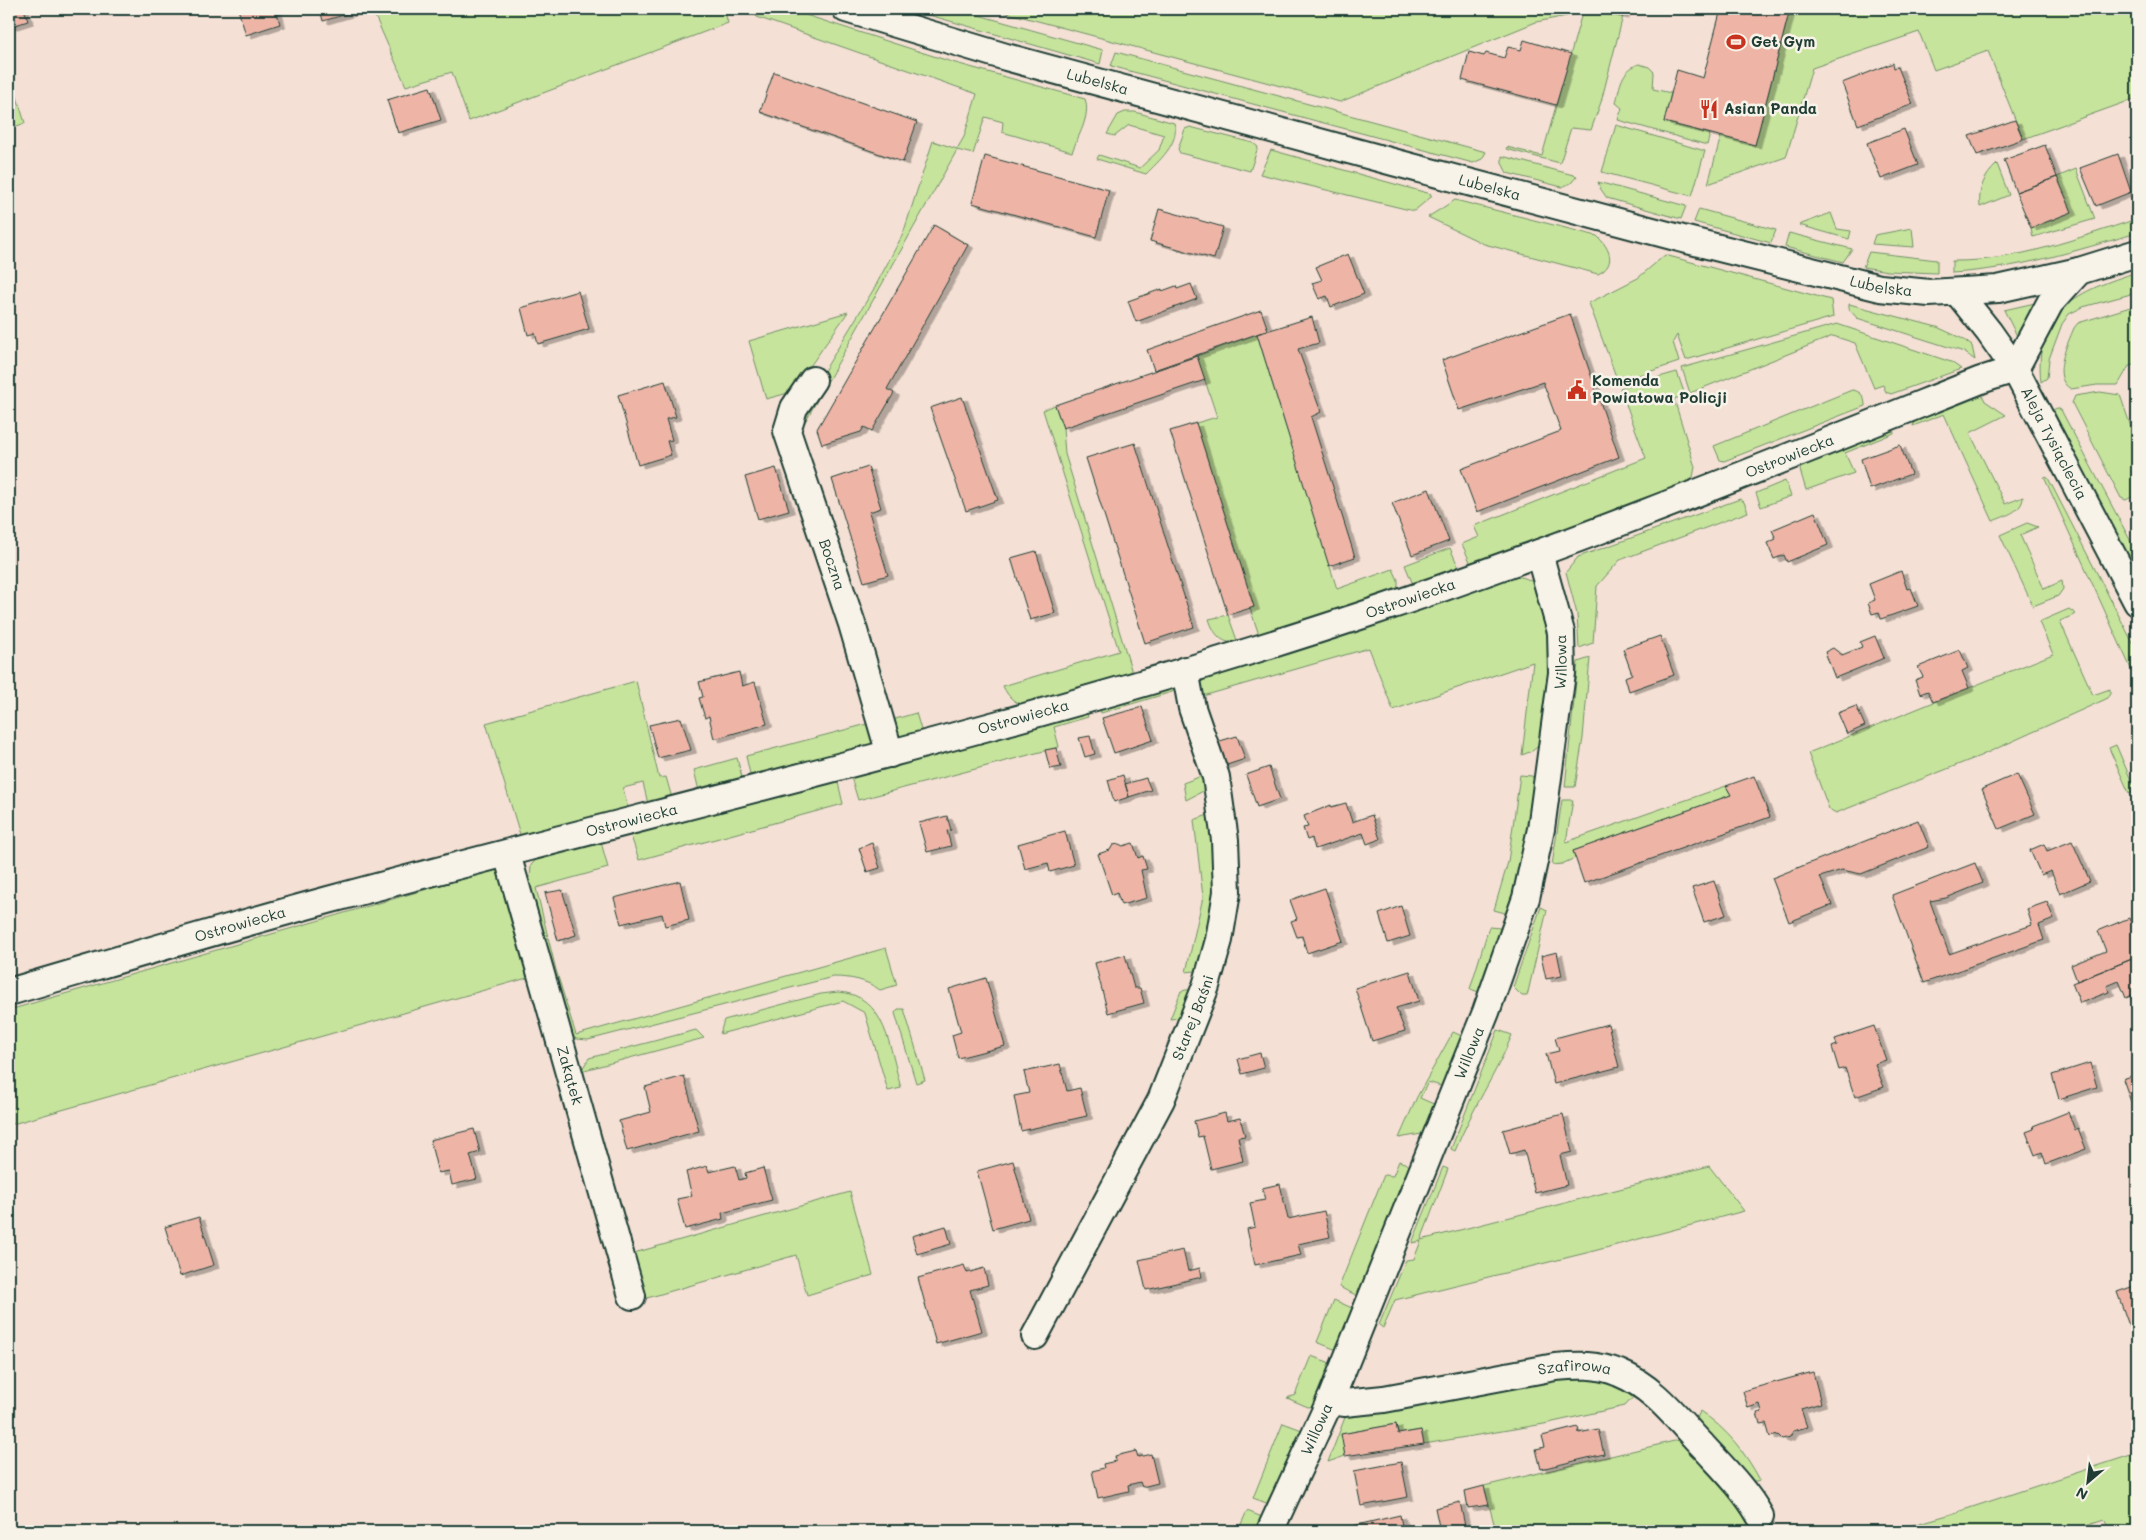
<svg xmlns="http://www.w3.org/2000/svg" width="2146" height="1540" font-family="Mali,sans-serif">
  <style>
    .green { fill: #c6e49c; stroke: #729068 }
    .building { fill: #eeb5a7; stroke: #1f3d34; filter: url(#shadow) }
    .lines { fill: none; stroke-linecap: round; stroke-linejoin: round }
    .minor-casing { stroke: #1f3d34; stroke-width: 30 }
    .minor { stroke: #f7f3e8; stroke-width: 26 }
    .labels { text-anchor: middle; stroke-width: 5; stroke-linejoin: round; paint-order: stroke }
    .poi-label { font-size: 15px; font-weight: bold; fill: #1f3d34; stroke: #f7f3e8; text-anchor: start }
    .street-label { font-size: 15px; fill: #1f3d34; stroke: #f7f3e8 }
  </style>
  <defs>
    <filter id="shadow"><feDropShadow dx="5.5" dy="3" stdDeviation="0" flood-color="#0004"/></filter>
  </defs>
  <rect width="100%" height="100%" fill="#f4e0d4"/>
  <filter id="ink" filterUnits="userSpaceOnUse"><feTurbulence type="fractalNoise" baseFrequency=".02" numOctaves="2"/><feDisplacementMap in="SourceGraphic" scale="10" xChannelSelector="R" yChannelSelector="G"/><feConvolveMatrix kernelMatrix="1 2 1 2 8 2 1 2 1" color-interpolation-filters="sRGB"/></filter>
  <g filter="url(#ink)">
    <path class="green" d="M396 9H724L728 23 469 121 452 72 406 86 375 16Z
      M750 9H787L952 62 1085 99C1091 116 1078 136 1072 152L1002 132 1003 122 985 117 973 154 957 150 801 429 892 720 916 713 922 733 905 739 896 734 795 435 801 409 875 287 903 234 933 141 957 149 964 137 977 94 757 17Z
      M908 9H957L1103 50 1100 64Z
      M993 9H1600V11L1623 16 1601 102 1591 130 1571 128 1560 163 1506 149 1507 147 1542 156 1582 13 1536 22 1340 102Z
      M1790 9H2137V98L2023 139 1988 51 1934 70 1919 32 1812 68 1786 157 1708 184 1721 136 1755 145Z
      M1116 52 1486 152 1482 159 1473 163 1111 66Z
      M1639 64 1649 67 1654 72 1653 89 1671 93 1664 122 1710 134 1707 145 1618 120 1622 108 1616 103C1620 86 1621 70 1639 64Z
      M9 71 25 123 9 129Z
      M1125 112H1135L1174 123C1181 142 1158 162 1146 174L1097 159 1099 155 1140 168 1159 150 1164 135 1129 125 1115 136 1107 134 1118 115Z
      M1616 125 1705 151 1692 196 1602 172Z
      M1190 127 1253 143 1258 147 1250 171 1180 153 1178 149 1185 129Z
      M1271 150 1431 194V197L1414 211 1260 174Z
      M1502 156 1577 176 1571 183 1562 187 1507 173 1502 163Z
      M1997 164 2009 195 1980 207C1978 189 1984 176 1997 164Z
      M2076 169 2095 219 2033 237 2031 228 2072 212 2057 177Z
      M1598 182 1686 206 1681 219 1607 198 1600 188Z
      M1455 200 1597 236C1610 248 1617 265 1598 274L1484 244 1428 217Z
      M1699 209 1776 230 1771 243 1694 222Z
      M1831 213 1837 229 1851 231 1849 239 1799 225Z
      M2137 219V233C2075 251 2018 269 1952 273V261C2016 262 2077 238 2137 219Z
      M1912 228 1914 247 1872 244 1875 235Z
      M1789 233 1852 249 1843 262 1785 247Z
      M1869 252 1937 260V273L1888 271 1863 267Z
      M1665 255 1831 300 1833 317 1686 360 1677 335 1673 342 1679 362 1618 382 1589 303 1638 278Z
      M2137 272V288L2131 294 2083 307 2069 314 2062 324 2049 359 2047 378 2041 382C2033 309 2079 291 2137 272Z
      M2035 303 2018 338 2004 310Z
      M1849 304 1937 327 1963 339 1972 346 1975 360 1964 352 1857 318 1849 309Z
      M2137 305V364L2129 366 2118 385H2097L2071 389C2050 378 2068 343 2074 328L2078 323Z
      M848 312 792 392 766 399 749 341Z
      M1837 324 1951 362 1961 369 1891 394 1886 392 1883 385 1874 388 1855 343 1833 336 1690 393 1682 368Z
      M1257 334 1337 589 1393 569 1398 580V588L1393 594 1260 638 1250 608 1254 607 1196 423 1217 417 1197 356Z
      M1677 372 1685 395 1674 399 1695 467 1693 477 1689 482 1471 564 1462 544 1479 537 1474 526 1646 458 1620 388Z
      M1852 390C1861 391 1865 397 1865 406L1724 461 1720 460 1714 446Z
      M1980 391 1985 401 2006 415 1970 433 2005 504 2023 497C2023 511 2005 516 1993 521L1944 414 1913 426 1915 416Z
      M2100 392 2120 395 2131 427 2137 425V494L2126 500 2121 498 2072 403 2075 396Z
      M1055 405 1063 428 1065 454 1131 669V675L1030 707C1016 704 1009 699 1003 686L1119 651 1043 410Z
      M2057 408 2061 410 2137 553V577L2053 410Z
      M1891 429H1893L1894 433 1845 453 1854 473 1806 490 1800 470 1801 464Z
      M2044 477 2048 478 2137 651V682Z
      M1785 481 1791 496 1761 507 1756 493Z
      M1740 499 1744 502 1748 512 1620 560 1597 586 1593 643 1579 648 1577 614 1566 572 1578 557Z
      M2027 523 2038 527 2020 535 2044 589 2062 581 2063 589 2058 596 2033 606 2000 535Z
      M1450 548 1458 566 1457 570 1417 585 1412 582 1405 565Z
      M1508 576C1519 576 1528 577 1536 585 1541 589 1542 597 1543 602 1557 648 1548 698 1541 744L1532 751 1522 755 1533 662 1393 710 1369 648 1203 696 1198 686 1202 678Z
      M2069 609 2076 614 2060 621 2093 695 2110 689V694L2106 699 1980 756 1836 813 1829 809 1808 753 2053 654 2039 622Z
      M1228 615 1238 643C1221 644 1214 634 1209 619Z
      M1590 658 1583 738 1575 787H1565L1578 662Z
      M636 681 659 778 666 777 672 798 649 808 643 783 623 788 629 813 522 841 486 723Z
      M1169 681 1182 689 1101 713 1098 703Z
      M1085 706 1088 717 1054 727 1059 747 858 800 851 777 853 773Z
      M871 723 876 737 872 750 752 783 746 756Z
      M2116 745 2134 787 2137 785V789L2129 793 2109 748Z
      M737 758 744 785 699 791 694 770Z
      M1207 774 1209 788 1186 800 1183 783Z
      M1520 775 1532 776 1536 783 1525 845 1510 910 1505 913 1494 910 1508 862Z
      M837 778 843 804 639 860 631 836 732 802Z
      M1726 786 1731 795 1573 851 1575 858 1562 864 1552 865 1562 800H1573L1566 842Z
      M1211 814 1218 887 1204 970 1186 972 1203 897 1194 820Z
      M601 842 608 868 536 888 556 970 576 1035 886 948 897 985 880 990C866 980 851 977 833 977L588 1040 576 1039 567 1029 529 892 531 865 540 856Z
      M500 868 527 978 9 1125V1010Z
      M1541 907 1547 910 1528 992 1527 996H1522L1513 987Z
      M1489 927 1500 928 1502 932 1482 993 1470 989Z
      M1197 988 1187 1017 1170 1019 1181 991Z
      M838 992C886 994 890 1050 901 1088L888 1091 865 1013 843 1001 720 1034 724 1020 821 994Z
      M898 1009H904L925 1080 916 1083 895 1013Z
      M696 1030 704 1038 581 1071 589 1058Z
      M1498 1030 1512 1035C1496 1075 1471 1110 1455 1151L1451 1149Z
      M1453 1032 1464 1037 1444 1087 1428 1082 1420 1098 1438 1106 1427 1133 1399 1138 1417 1097Z
      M1399 1161 1407 1164 1411 1168 1361 1292 1356 1295 1339 1287 1384 1175 1393 1176Z
      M1709 1166 1744 1211 1590 1252 1395 1300 1383 1328 1379 1325 1406 1260 1414 1259 1421 1241 1412 1243 1443 1167 1448 1169 1421 1240Z
      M850 1192 873 1275 807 1295 796 1255 647 1298 634 1253Z
      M1334 1300 1352 1308 1354 1312 1339 1348 1334 1349 1317 1342Z
      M1311 1356 1328 1362 1331 1368 1316 1406 1308 1407 1287 1398 1295 1395Z
      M1556 1374 1597 1375 1635 1395 1625 1406 1544 1424 1424 1444 1421 1430 1398 1434 1396 1424 1342 1434 1345 1456 1328 1462 1347 1412Z
      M1700 1411C1727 1429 1745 1452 1760 1480L1747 1483 1694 1427Z
      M1283 1423 1302 1430 1304 1436 1269 1504 1253 1498Z
      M1687 1438 1756 1526 1735 1531H1496L1484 1486Z
      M2137 1453V1531H2110L2104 1519 2068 1531H1891L1948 1515Z
      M1247 1511 1262 1517 1260 1531H1238Z"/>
    <path class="building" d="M9 9H24L28 21 9 27Z
      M238 9H276L280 24 246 35Z
      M320 9H356L357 11 323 21Z
      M1600 9H1625L1623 16 1600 11Z
      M1721 9H1790L1755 145 1664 122 1677 70 1703 78Z
      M1524 40 1571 54 1556 105 1462 80 1469 52 1484 56 1486 53 1504 58 1508 47 1521 50Z
      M1893 63 1894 68 1898 67 1913 104 1858 125 1842 83Z
      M774 72 917 122 903 162 760 112Z
      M430 87 441 120 398 133 387 100Z
      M2015 120 2023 139 1977 155 1969 136Z
      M1904 129 1918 165 1881 179 1867 143Z
      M2045 145 2057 177 2016 192 2004 160Z
      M2118 154 2131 192 2096 206 2080 168Z
      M985 156 1109 190 1096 237 972 203Z
      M2057 177 2072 212 2031 228 2016 192Z
      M1159 209 1223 227 1214 259 1150 241Z
      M934 225 968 245 887 389 894 393 872 431 864 427 861 432 822 444 817 429Z
      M1348 254 1364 294 1331 307 1327 296 1319 299 1312 283 1322 280 1316 267Z
      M1191 284 1197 299 1136 322 1128 301 1162 289V291L1176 286 1177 289Z
      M578 291 589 329 538 344 535 333 528 335 521 308Z
      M1261 310 1268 330 1154 370 1147 350Z
      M1570 314 1619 457 1477 512 1461 469 1561 431 1543 382 1459 410 1442 360Z
      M1312 317 1319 343 1298 349 1321 412 1311 417 1355 557 1329 566 1257 334Z
      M1197 356 1205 380 1063 428 1055 405Z
      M665 381 676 417 666 419 672 440 667 441 671 455 638 465 618 395Z
      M962 397 998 500 966 511 930 408Z
      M1196 423 1254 607 1228 615 1170 431Z
      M1135 443 1194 627 1145 643 1086 458Z
      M1900 445 1911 474 1870 489 1861 459Z
      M868 467 881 508 869 512 888 575 864 582 832 479Z
      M776 468 789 510 758 519 745 477Z
      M1429 489 1449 541 1412 555 1392 503Z
      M1815 512 1828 545 1787 562 1784 555 1774 559 1767 543 1776 539 1772 530Z
      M1036 551 1055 613 1030 620 1011 558Z
      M1901 571 1907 589 1911 588 1918 606 1881 619 1879 612 1872 614 1868 603 1875 600 1869 584Z
      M1660 636 1674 675 1629 691 1625 677 1632 674 1623 649Z
      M1875 636 1884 658 1835 678 1825 652 1833 648 1842 655 1862 647 1860 642Z
      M1960 650 1968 668 1962 671 1969 688 1933 702 1928 691 1920 694 1915 680 1923 677 1918 667Z
      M739 672 742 686 755 682 767 724 714 739 709 716 705 718 699 698 703 697 699 682Z
      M1856 706 1865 726 1847 734 1838 713Z
      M1142 707 1153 740 1114 753 1102 718Z
      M681 718 691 750 658 758 649 725Z
      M1090 736 1095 754 1085 757 1079 738Z
      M1237 736 1245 759 1221 767 1213 743Z
      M1056 748 1061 767 1050 769 1045 750Z
      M1269 767 1280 799 1257 807 1246 775Z
      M2017 774 2035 814 1999 829 1982 789Z
      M1123 775 1129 797 1114 802 1108 780Z
      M1754 776 1770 817 1584 883 1573 851 1731 795 1726 786Z
      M1146 778 1151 790 1129 797 1125 784Z
      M1346 803 1352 822 1372 815 1380 839 1367 844 1363 833 1315 849 1312 838 1307 840 1303 828 1308 827 1304 816 1331 805V807Z
      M947 816 951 830 947 831 951 846 927 852 919 823Z
      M1918 820 1929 847 1861 874 1842 870 1820 877 1832 905 1789 922 1772 878Z
      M1065 831 1074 865 1050 872 1048 863 1025 869 1018 844Z
      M2072 841 2090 881 2060 894 2051 871 2041 875 2030 850 2044 844 2047 851Z
      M872 843 880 868 867 872 859 848Z
      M1133 843 1138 858 1143 856 1147 869 1141 870 1147 898 1121 905 1117 893 1112 895 1098 854 1110 850 1113 845 1119 844 1123 846Z
      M1975 863 1983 883 1946 898 1930 901 1949 954 2032 925 2027 909 2047 902 2054 919 2039 925 2044 940 1924 983 1892 895Z
      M680 881 689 920 665 926 662 914 621 924 614 898Z
      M1714 881 1726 915 1704 922 1692 888Z
      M1325 888 1343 941 1307 953 1302 936 1297 937 1291 921 1297 919 1290 900Z
      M562 890 576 935 558 941 545 893Z
      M1401 906 1410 936 1388 943 1379 914Z
      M2129 918 2130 921 2134 920 2137 928V957L2077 981 2071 965 2106 951 2098 931Z
      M1557 952 1562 976 1546 979 1541 956Z
      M1125 955 1134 988H1140L1144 1003 1108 1013 1095 963Z
      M2137 957V993L2126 998 2119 981 2107 986 2109 992 2080 1003 2072 983Z
      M1410 971 1419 1001 1396 1008 1405 1031 1372 1041 1355 988Z
      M986 978 1005 1046 958 1058 952 1035 961 1032 949 989Z
      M1608 1024 1619 1067 1554 1084 1546 1054 1559 1051 1555 1038Z
      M1874 1026 1886 1060 1875 1064 1884 1087 1855 1097 1845 1068 1839 1070 1832 1047 1837 1045 1835 1039Z
      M1260 1053 1264 1068 1242 1074 1238 1059Z
      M2090 1063 2097 1087 2059 1099 2052 1075Z
      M1060 1064 1067 1091 1080 1088 1087 1116 1021 1131 1014 1096 1029 1093 1024 1072Z
      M2137 1074V1100L2131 1102 2123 1079Z
      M684 1076 699 1131 627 1151 619 1121 651 1112 645 1087Z
      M2068 1112 2075 1130 2078 1128 2086 1149 2046 1164 2042 1152 2035 1155 2026 1132 2034 1129 2033 1126Z
      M1225 1113 1227 1121 1240 1118 1245 1136 1238 1137 1243 1161 1211 1169 1203 1136 1198 1137 1194 1121Z
      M1563 1114 1572 1152 1560 1155 1567 1185 1535 1193 1524 1150 1510 1154 1503 1130Z
      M474 1129 480 1152 470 1155 477 1179 452 1185 449 1171 438 1173 430 1140Z
      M1013 1161 1029 1219 993 1229 977 1171Z
      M707 1166 709 1172 735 1166 739 1180 746 1178 745 1173 763 1168 772 1200 722 1213 723 1219 685 1229 677 1199 692 1196 686 1172Z
      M1280 1184 1288 1219 1324 1211 1330 1237 1298 1244 1301 1255 1255 1265 1247 1229 1255 1227 1250 1203 1265 1200 1262 1188Z
      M199 1217 214 1265 180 1276 165 1227Z
      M946 1226 951 1244 917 1254 912 1236Z
      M1183 1250 1188 1271 1200 1268 1202 1277 1146 1290 1139 1260Z
      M964 1265 967 1273 984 1268 988 1285 970 1290 982 1331 936 1344 918 1278Z
      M2137 1285V1348L2117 1292Z
      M1813 1372 1821 1403 1801 1409 1807 1427 1793 1431 1790 1437 1782 1439 1778 1435 1770 1437 1766 1423 1760 1424 1757 1413 1762 1412 1760 1404 1748 1408 1743 1391Z
      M1396 1424 1398 1434 1421 1430 1424 1444 1345 1456 1341 1434Z
      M1578 1427 1579 1433 1598 1429 1604 1454 1541 1469 1536 1449 1545 1447 1542 1436Z
      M1136 1451 1138 1457 1151 1454 1158 1483 1142 1487 1140 1482 1128 1485 1129 1491 1098 1498 1092 1471 1104 1468 1103 1464 1116 1461 1115 1456Z
      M1401 1462 1408 1497 1361 1506 1354 1471Z
      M1484 1486 1489 1505 1468 1508 1465 1491Z
      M1460 1502 1466 1531H1440L1435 1508Z
      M1400 1515 1403 1531H1345L1344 1528Z"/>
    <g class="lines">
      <g class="minor-casing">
        <g id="minor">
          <path id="s1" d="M846 9 1006 57 1393 162 1683 239 1880 288 1929 293 1998 289 2079 271 2137 253"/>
          <path id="s2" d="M1958 293 1989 332 2015 369 2137 602"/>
          <path d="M2015 369 2050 303 2079 271"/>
          <path id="s3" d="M813 380 794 408 787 431 852 624 890 754"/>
          <path id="s4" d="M507 854 632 1296"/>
          <path id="s5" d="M9 992C115 961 221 929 328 900 672 807 1021 728 1360 616 1570 546 1776 462 1981 380L2015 369"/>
          <path id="s6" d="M1035 1336 1161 1100 1206 986 1219 940 1227 892 1225 840 1216 777 1192 708 1185 670"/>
          <path id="s7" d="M1330 1401 1344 1403 1384 1399 1555 1367C1577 1365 1598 1364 1619 1373 1654 1387 1677 1419 1702 1445 1723 1468 1745 1489 1760 1516"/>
          <path id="s8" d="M1270 1531 1330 1401 1486 1012 1526 898 1541 829 1562 673 1561 632 1539 553"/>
        </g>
      </g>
      <use href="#minor" class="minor"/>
    </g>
  </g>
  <defs>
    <g id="stadium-bare" transform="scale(1.5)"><path d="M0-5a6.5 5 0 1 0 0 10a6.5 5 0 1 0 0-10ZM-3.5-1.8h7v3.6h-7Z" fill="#c8321e" stroke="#f7f3e8" stroke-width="2.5" paint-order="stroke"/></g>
    <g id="restaurant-bare" transform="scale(1.5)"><path d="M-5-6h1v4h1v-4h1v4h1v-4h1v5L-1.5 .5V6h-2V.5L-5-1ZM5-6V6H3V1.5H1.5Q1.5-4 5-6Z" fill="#c8321e" stroke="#f7f3e8" stroke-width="2.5" paint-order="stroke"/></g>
    <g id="civic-bare" transform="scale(1.5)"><path d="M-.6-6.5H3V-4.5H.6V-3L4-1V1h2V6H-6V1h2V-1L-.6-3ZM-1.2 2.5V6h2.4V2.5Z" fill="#c8321e" stroke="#f7f3e8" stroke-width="2.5" paint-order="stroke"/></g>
  </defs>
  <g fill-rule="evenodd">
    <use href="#stadium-bare" x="1736" y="42"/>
    <use href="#restaurant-bare" x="1709" y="109"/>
    <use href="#civic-bare" x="1577" y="390"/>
  </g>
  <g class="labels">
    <g class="poi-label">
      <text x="1751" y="47">Get Gym</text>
      <text x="1724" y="114">Asian Panda</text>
      <text x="1592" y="386">Komenda<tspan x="1592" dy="17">Powiatowa Policji</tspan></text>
    </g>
    <g class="street-label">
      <text dy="5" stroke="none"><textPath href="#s1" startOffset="262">Lubelska</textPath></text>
      <text dy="5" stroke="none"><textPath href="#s1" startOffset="668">Lubelska</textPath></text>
      <text dy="5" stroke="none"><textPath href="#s1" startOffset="1072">Lubelska</textPath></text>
      <text dy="5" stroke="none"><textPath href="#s2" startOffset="179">Aleja Tysiąclecia</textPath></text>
      <text dy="5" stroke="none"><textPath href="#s5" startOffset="1861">Ostrowiecka</textPath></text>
      <text dy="5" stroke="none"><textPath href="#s3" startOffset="199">Boczna</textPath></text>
      <text dy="5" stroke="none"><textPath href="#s5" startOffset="1456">Ostrowiecka</textPath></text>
      <text dy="5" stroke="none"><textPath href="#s8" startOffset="922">Willowa</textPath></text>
      <text dy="5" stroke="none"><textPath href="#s5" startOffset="1051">Ostrowiecka</textPath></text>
      <text dy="5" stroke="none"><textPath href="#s5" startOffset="646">Ostrowiecka</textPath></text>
      <text dy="5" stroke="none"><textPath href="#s5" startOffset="241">Ostrowiecka</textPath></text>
      <text dy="5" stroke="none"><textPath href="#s6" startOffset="356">Starej Baśni</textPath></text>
      <text dy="5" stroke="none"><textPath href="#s8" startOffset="518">Willowa</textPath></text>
      <text dy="5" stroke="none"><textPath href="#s4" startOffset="230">Zakątek</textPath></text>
      <text dy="5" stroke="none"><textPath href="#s7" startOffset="248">Szafirowa</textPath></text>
      <text dy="5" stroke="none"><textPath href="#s8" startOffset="112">Willowa</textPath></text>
    </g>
  </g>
  <rect width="2146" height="1540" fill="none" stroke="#f7f3e8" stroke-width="30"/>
  <rect x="15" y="15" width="2116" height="1510" fill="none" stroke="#1f3d34" stroke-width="2" filter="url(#ink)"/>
  <g transform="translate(2088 1482) rotate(208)" stroke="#f7f3e8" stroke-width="4" paint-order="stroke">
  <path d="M0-4L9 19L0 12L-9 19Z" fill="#1f3d34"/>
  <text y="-8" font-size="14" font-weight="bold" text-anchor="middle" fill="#1f3d34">N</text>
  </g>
</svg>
